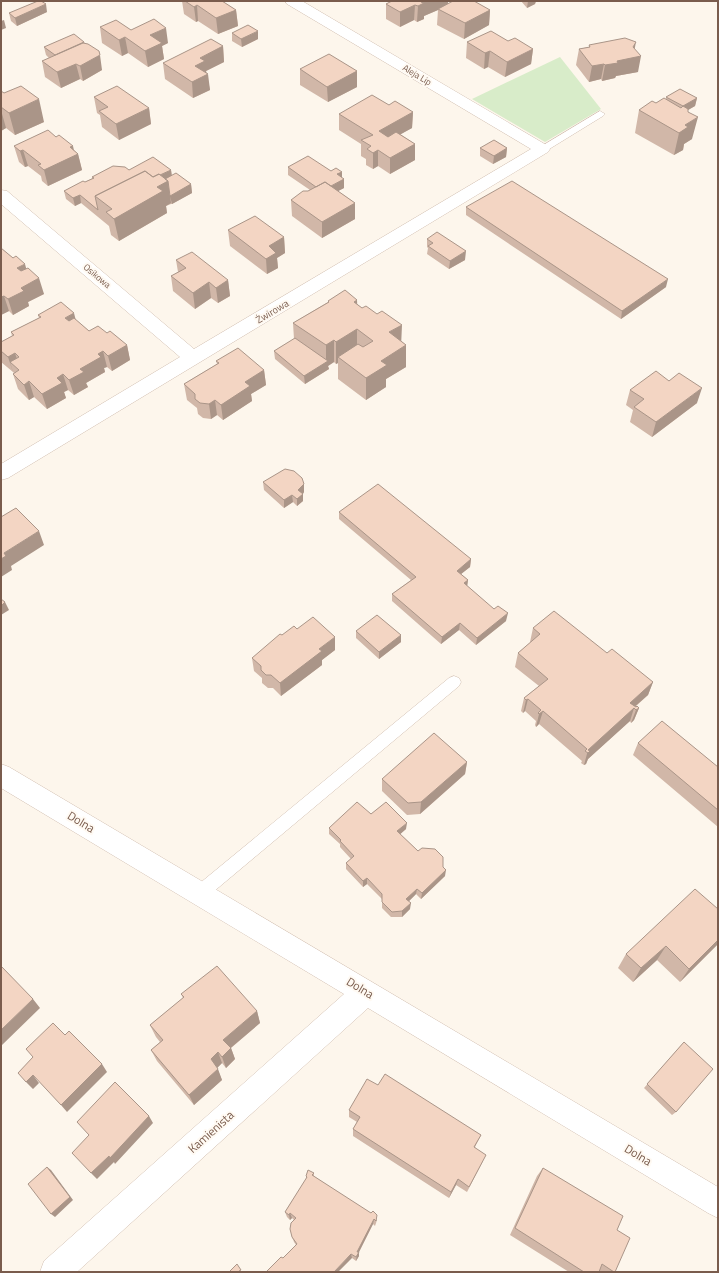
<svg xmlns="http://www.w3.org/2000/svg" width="719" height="1273" font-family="'Titillium Web',sans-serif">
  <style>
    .green { fill: #d8ecc9 }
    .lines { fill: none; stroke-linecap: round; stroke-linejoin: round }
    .service-casing { stroke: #d1beb0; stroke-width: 1 }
    .minor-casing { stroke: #d1beb0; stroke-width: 1 }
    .service { fill: #fff; fill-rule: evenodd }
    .minor { fill: #fff; fill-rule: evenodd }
    .wall { fill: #d1b7a8 }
    .shaded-wall { fill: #aa9588 }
    .building { fill: #f3d5c3; stroke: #aa9588 }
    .labels { text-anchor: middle; stroke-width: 4; stroke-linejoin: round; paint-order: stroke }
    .far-street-label { font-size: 9px; fill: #7a5c4d; stroke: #fffaf3 }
    .street-label { font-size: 10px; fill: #7a5c4d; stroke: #fffaf3 }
    .near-street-label { font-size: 12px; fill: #7a5c4d; stroke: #fffaf3 }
  </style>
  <rect width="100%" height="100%" fill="#fdf6ec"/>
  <path class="green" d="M560 57 601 109 545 142 472 99Z"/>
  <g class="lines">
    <g class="service-casing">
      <path id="service" d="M600 111 605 114 603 116 546 151 542 152 537 149Z
        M454 676 459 678 461 682 459 686 206 898 200 901 194 898 192 893 194 888 449 678Z"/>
    </g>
    <g class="minor-casing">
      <path id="minor" d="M285 1H302L548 146 550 149 548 152 8 478 1 480V464L180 357 1 204V190L7 191 194 349 531 149 287 4Z
        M1 764 9 767 718 1187V1218L708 1213 368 1008 77 1272H40L44 1261 344 994 1 788Z"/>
    </g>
    <use href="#service" class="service"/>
    <use href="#minor" class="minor"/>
  </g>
  <path class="wall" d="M182 1H222L236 10 238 26 218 34 198 21 196 22 184 14Z
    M392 1H448V4L490 10 489 25 464 39 437 25 438 10 424 16V19L417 22 414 20 400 27 386 19V4Z
    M521 1H536L535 4 527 8Z
    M47 12 17 26 11 21 9 13Z
    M100 27 131 30 168 43 162 46 164 59 148 67 128 53 122 56 102 43Z
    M232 33 258 39 242 47 232 41Z
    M508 41 533 49 531 64 505 77 488 67 484 69 466 58 467 42Z
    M84 42 85 43 102 70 83 81 80 79 61 88 45 77 42 61 49 58 46 55 44 47Z
    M589 45 634 49 638 72 616 76 615 78 602 81 601 79 589 82 576 65 579 49 589 47Z
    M223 46 224 62 206 71 210 90 193 98 165 79 163 63Z
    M300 69 357 71V87L328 102 300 85Z
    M1 91 44 122 15 135 6 128 1 131Z
    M94 97 149 108 151 124 119 140 102 127 100 115 97 113Z
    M666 97 697 98 695 106 688 110V112L692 139 684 144 683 150 674 155 635 133 639 110 666 99Z
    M389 105 413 112 412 128 400 134 415 144V160L390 174 378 166 373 169 366 165V159L361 156V144L339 130V114Z
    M14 146 74 150 78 154 82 170 48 186 42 181 41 176 28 166 25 167 19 162Z
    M480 148H507L506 157 493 164 480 156Z
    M288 167 342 172V178L344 179V188L338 191 355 203V219L322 238 292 216 291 200 310 190 288 175Z
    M129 170H171L172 176 191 184 192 193 172 204H171L166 206 167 213 119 241 111 235 109 226 81 203 75 206 66 199 64 191 85 182 93 178 92 177Z
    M466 207 666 287 621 319 466 215Z
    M228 230 284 237 285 253 277 258 278 268 267 274 230 246Z
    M427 239 465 260 449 269 427 254 428 248 427 247Z
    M1 248 26 269 44 294 28 302 29 306 13 315 9 311 1 315Z
    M176 260 228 280 230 296 218 303 211 298 195 309 173 291 171 276 178 272Z
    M357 300V304L406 345V367L386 379V387L366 400 338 379V363L336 364 334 362 328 366 329 369 305 384 275 359 274 351 294 339 293 323 328 302V301Z
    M38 315 75 319 89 331 107 333 127 345 130 360 112 371 107 367 104 368 105 372 86 383 88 387 74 395 68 390 64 392 66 398 47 409 34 397 29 400 18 389 13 374 14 373 13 372 1 362V342L12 336 11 332 39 318Z
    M216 361 264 370 266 385 251 394 252 401 223 420 217 415 211 419 203 418 198 414 197 408 187 400 184 384 217 364Z
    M630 390 697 403 652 437 630 422 633 410 626 405Z
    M263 482 304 484V492L303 494V501L297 506 293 502 284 508 264 490Z
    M339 512 471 559 470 567 461 574 468 580 467 586 506 621 476 645 459 630 441 644 392 601V594L411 580 339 519Z
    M533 628 607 653 653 682 648 695 635 707 639 708 634 720 631 723 630 721 588 759 586 764 584 765 581 763 582 761 539 724 536 727 535 725 536 721 525 711 523 713 521 711 524 698 539 686 515 667 518 653 531 642H530Z
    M297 629 335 650 322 660V665L281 696 273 688H268L262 683V678L254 671 252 658 282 635Z
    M356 631 401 635V642L379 659 356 638Z
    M638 743 718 767V827L633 755Z
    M467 762 465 774 420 814 407 815 382 791V779Z
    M371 814 406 829 400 834 418 851 443 867 445 876 421 899 416 894 409 901 410 909 402 917H391L382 908V899L367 884 363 887 346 869V863L351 859 340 847V844L329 834V828Z
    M718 909V944L680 982 657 960 633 982 618 968 626 954Z
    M181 994 257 1011 260 1023 231 1048 235 1059 226 1068 222 1063 217 1068 222 1080 194 1105 157 1061 151 1050 160 1042 156 1037 150 1025 183 998Z
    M684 1042 676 1112 672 1115 644 1088Z
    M378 1085 481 1135 475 1147 483 1161 467 1192 456 1185 449 1198 353 1136V1129L357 1122 349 1117V1110Z
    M543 1168 617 1230 615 1272H569L510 1235 537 1176Z
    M314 1173V1176L377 1220 375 1226 373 1224 359 1252V1256L356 1261 352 1258H283L296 1245 294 1242 292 1237 294 1220 292 1218 290 1220 287 1217 285 1212 306 1179V1176Z"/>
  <path class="shaded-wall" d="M423 1H448V5L438 9V10L424 16V19L417 22 418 6 421 2Z
    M528 1H536L535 4 527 8Z
    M46 4 47 12 17 26 15 18Z
    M197 5 198 21 196 22 194 7Z
    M415 5 414 20 400 27V12Z
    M236 10 238 26 218 34 216 18Z
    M490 10 489 25 464 39 465 23Z
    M4 20 6 28 1 30V21Z
    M166 28 168 43 162 46 164 59 148 67 145 51 150 35Z
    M258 31V39L242 47 241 39Z
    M125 37 128 53 122 56 119 40Z
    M636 42 633 57 641 56 638 72 616 76 615 78 602 81 605 65 617 61 633 47Z
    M223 46 224 62 206 71 207 75 208 74 210 90 193 98 192 82 195 66 200 58Z
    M533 49 531 64 505 77 507 62Z
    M490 51 488 67 484 69 485 53Z
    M100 55 102 70 83 81 80 66Z
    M76 64 80 79 61 88 57 72Z
    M604 64 601 79 589 82 592 66Z
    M357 71V87L328 102 327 87Z
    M697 98 695 106 681 114 683 106Z
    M39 99 44 122 15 135 9 113Z
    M149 108 151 124 119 140 116 124Z
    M1 110 6 128 1 131Z
    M413 112 412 128 378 147 379 131Z
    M698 117 692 139 684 144 683 150 674 155 679 133 685 125Z
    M415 144V160L390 174V158Z
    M73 146 75 155 78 154 82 170 48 186 44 170 70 147Z
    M507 148 506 157 493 164 494 156Z
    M23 150 28 166 25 167 20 151Z
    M378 150V166L373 169V153Z
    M171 170 172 178 152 188 151 180Z
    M342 172V180L337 174Z
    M344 179V188L323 199V191Z
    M168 181 171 203 166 206 167 213 119 241 114 219 157 187Z
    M191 184 192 193 172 204 170 196Z
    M80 195 81 203 75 206 73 198Z
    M355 203V219L322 238V222Z
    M284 237 285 253 277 258 278 268 267 274 266 259 269 246Z
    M466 251 465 260 449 269 450 261Z
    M25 264 29 279 17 268Z
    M39 278 44 294 28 302 29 306 13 315 8 299 21 288Z
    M668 279 666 287 621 319 622 311Z
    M228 280 230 296 218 303 216 288Z
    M209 282 211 298 195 309 193 293Z
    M4 296 9 311 1 315V297Z
    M357 300 358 322 354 302Z
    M74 313 78 329 65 318Z
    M402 325 401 347 389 332Z
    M357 329V350L338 357V363L336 364V342Z
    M334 340V362L328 366 329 369 305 384 304 376 326 362V345Z
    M127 345 130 360 112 371 108 356Z
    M406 345V367L386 379V387L366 400V378L381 361Z
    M103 351 107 367 104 368 105 372 86 383 88 387 74 395 69 380 80 369 98 354Z
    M15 353 20 369 10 362 13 372 8 357Z
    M264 370 266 385 251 394 252 401 223 420 221 405 245 382Z
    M63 374 68 390 64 392 66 398 47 409 42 394 57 378Z
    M29 381 34 397 29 400 24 385Z
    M702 388 697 403 652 437 656 422Z
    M215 400 217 415 211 419 209 404Z
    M304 484V492L302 495 303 494V501L297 506V499L298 490Z
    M292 495 293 502 284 508V500Z
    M39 531 44 545 11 566 12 570 1 577V559L4 553Z
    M471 559 470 567 456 578 457 571Z
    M468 580 467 587 464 583Z
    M5 602 9 610 1 615V606Z
    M508 613 506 621 476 645 477 638Z
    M460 623 459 630 441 644 442 637Z
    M401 635V642L379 659V652Z
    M335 637V650L322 660V665L281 696 280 683 319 649Z
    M653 682 648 695 625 715 630 703Z
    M528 699 525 711 523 713 526 700Z
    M634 708 630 721 588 759 586 764 584 765 588 750Z
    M639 708 634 720 631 723 636 710Z
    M543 711 539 724 536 727 539 714Z
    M467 762 465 774 420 814 421 802Z
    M407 823 406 829 397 837V831Z
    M446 870 445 876 421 899 422 893Z
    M367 878V884L363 887V881Z
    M417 889 416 894 406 904V899Z
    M411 903 410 909 402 917V911Z
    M718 940V944L680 982 689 969Z
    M666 946 657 960 633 982 641 968Z
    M33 999 40 1008 1 1046V1030Z
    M257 1011 260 1023 227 1051 223 1040Z
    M231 1048 235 1059 226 1068 222 1057Z
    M218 1052 222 1063 215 1070 211 1059Z
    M102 1064 107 1072 67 1112 61 1105Z
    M218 1069 222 1080 194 1105 189 1095Z
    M33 1075 39 1083 33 1089 26 1082Z
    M149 1116 153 1123 115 1164 114 1162 97 1179 91 1173Z
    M47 1167 51 1170 73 1200 55 1217 51 1214Z
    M458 1179 456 1185 449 1198 451 1192Z
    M290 1213 292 1218 290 1220 289 1215Z
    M374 1219 373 1224 359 1252V1256L356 1261 357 1252Z
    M351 1254 352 1258 338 1272H334Z"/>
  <path class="building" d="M38 1H41L46 4 15 18 9 13Z
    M185 1H222L236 10 216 18 197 5 194 7Z
    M392 1H423L421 2 424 3 418 6 415 5 400 12 386 4Z
    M453 1H474L490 10 465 23 438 9Z
    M154 19 166 28 150 35 162 43 145 51 125 37 119 40 100 27 116 20 131 30Z
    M248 25 258 31 241 39 232 33Z
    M491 31 508 41 515 38 533 49 507 62 490 51 485 53 467 42Z
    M74 34 84 42 55 55 44 47Z
    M625 38 636 42 633 47 641 56 617 61 618 63 605 65 604 64 592 66 579 49 590 47 589 45Z
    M211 39 223 46 200 58 205 61 195 66 208 74 192 82 163 63Z
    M83 43 88 44 99 51 100 55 80 66 76 64 57 72 42 61Z
    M329 54 357 71 327 87 300 69Z
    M21 86 39 99 9 113 1 107V91L4 93Z
    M117 86 149 108 116 124 99 111 108 107 94 97Z
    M680 89 697 98 683 106 666 97Z
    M372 95 389 105 395 101 413 112 379 131 388 137 396 132 415 144 390 158 378 150 373 153 367 149 371 146 361 140 373 135 339 114Z
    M664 98 681 108 683 106 688 109V112L698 117 685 125 688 127 679 133 639 110 652 101 656 103Z
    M48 130 56 137 59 135 73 146 70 147 78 154 44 170 38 165 41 164 23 150 20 151 14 146Z
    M494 140 507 148 494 156 480 148Z
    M308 156 331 171 336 168 342 172 337 174 344 179 331 186 325 182 316 187 288 167Z
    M153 157 171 170 160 175 159 174 153 177 145 171 95 196 98 210 80 195 73 198 64 191 83 181 85 182 94 178 92 177 113 166 125 167 129 170Z
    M145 171 153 177 159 174 168 181 157 187 163 191 114 219 106 212 112 209 95 196Z
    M176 173 191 184 170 196 168 181 165 179Z
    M512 181 668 279 622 311 466 207Z
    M325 182 355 203 322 222 291 200 303 191H308Z
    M255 216 284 237 269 246 276 253 266 259 228 230Z
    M437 232 466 251 450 261 428 246 433 243 427 239Z
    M1 248 13 258 16 256 25 264 17 268 21 271 28 268 39 278 21 288 24 291 8 299 4 296 1 297Z
    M192 252 228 280 216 288 209 282 193 293 171 276 186 268 176 260Z
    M345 290 357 300 354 302 362 308 366 306 377 314 382 311 402 325 389 332 406 345 381 361 387 365 366 378 338 357 358 344 363 347 373 341 357 329 336 342 334 340 326 345 293 323 329 302 328 301Z
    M61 302 74 313 65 318 69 321 74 318 89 331 98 326 107 333 110 331 127 345 108 356 103 351 98 354 101 357 80 369 84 372 69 380 63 374 57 378 62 383 42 394 29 381 24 385 13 374 19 370 10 362 19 357 15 353 8 357 1 351V342L14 335 11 332 41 317 38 315Z
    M295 338 328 361 304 376 274 351Z
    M238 348 264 370 245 382 250 386 221 405 215 400 209 404 200 403 195 399V394L184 384 219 363 216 361Z
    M656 371 669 381 679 373 702 388 656 422 634 407 644 399 630 390Z
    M285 469 294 471 302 478 304 484 298 490 303 494 297 499 292 495 284 500 263 482Z
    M378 484 471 559 457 571 468 580 464 583 494 609 498 606 508 613 477 638 460 623 442 637 392 594 416 577 339 512Z
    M16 508 39 531 4 553 6 556 1 559V517Z
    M1 599 5 602 1 606Z
    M554 611 607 653 612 649 653 682 630 703 636 707 637 706 639 708 636 710 634 708 588 750 590 751 588 753 585 751 587 749 543 711 539 714 538 713 541 710 528 699 526 700 524 698 548 679 518 653 540 634 533 628Z
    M377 615 401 635 379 652 356 631Z
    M313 617 335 637 319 649 322 651 280 683 271 675H266L261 670V666L252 658 280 634 282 635 294 626 297 629Z
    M662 721 718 767V810L638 743Z
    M434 733 467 762 421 802 408 803 382 779Z
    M357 802 371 814 386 802 407 823 397 831 418 851 422 848 435 849 443 857V867L446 870 422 893 417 889 406 899 411 903 402 911 392 912 382 902V894L367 878 363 881 346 863 354 856 340 841 341 840 329 828Z
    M695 889 718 909V940L689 969 666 946 641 968 626 954Z
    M1 966 33 999 1 1030Z
    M217 966 257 1011 223 1040 231 1048 222 1057 218 1052 211 1059 218 1069 189 1095 151 1050 163 1040 150 1025 184 997 181 994Z
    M53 1023 65 1035 69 1031 102 1064 61 1105 33 1075 26 1082 18 1073 33 1057 26 1049Z
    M684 1042 713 1069 676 1112 647 1084Z
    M385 1074 481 1135 474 1147 486 1155 469 1187 458 1179 451 1192 353 1129 360 1117 349 1110 367 1079 378 1085Z
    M115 1082 149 1116 110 1158 109 1156 91 1173 72 1153 89 1135 77 1122Z
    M47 1167 70 1197 51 1214 28 1184Z
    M543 1168 623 1216 617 1230 630 1238 615 1272H614L602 1264 599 1272H584L515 1228Z
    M308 1170 314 1173 312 1175 371 1213 373 1211 377 1215 376 1221 374 1219 357 1252H359L356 1257 351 1254 334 1272H266L281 1257 283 1258 297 1244 292 1237 290 1229 291 1223 296 1218 290 1213 289 1215 285 1212 307 1177 306 1176Z
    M237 1264 241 1270 239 1271 240 1272H229Z"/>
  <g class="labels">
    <g class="far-street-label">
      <text transform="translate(417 75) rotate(31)" y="3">Aleja Lip</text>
      <text transform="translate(97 276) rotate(40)" y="3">Osikowa</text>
    </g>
    <g class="street-label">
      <text transform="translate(272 311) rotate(-31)" y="4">Żwirowa</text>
    </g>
    <g class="near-street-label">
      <text transform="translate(81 822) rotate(31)" y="4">Dolna</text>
      <text transform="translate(360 988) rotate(31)" y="4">Dolna</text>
      <text transform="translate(211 1132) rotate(-42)" y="4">Kamienista</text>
      <text transform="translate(638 1155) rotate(31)" y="4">Dolna</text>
    </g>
  </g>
  <rect width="719" height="1273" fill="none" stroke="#7a5c4d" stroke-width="4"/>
</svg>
